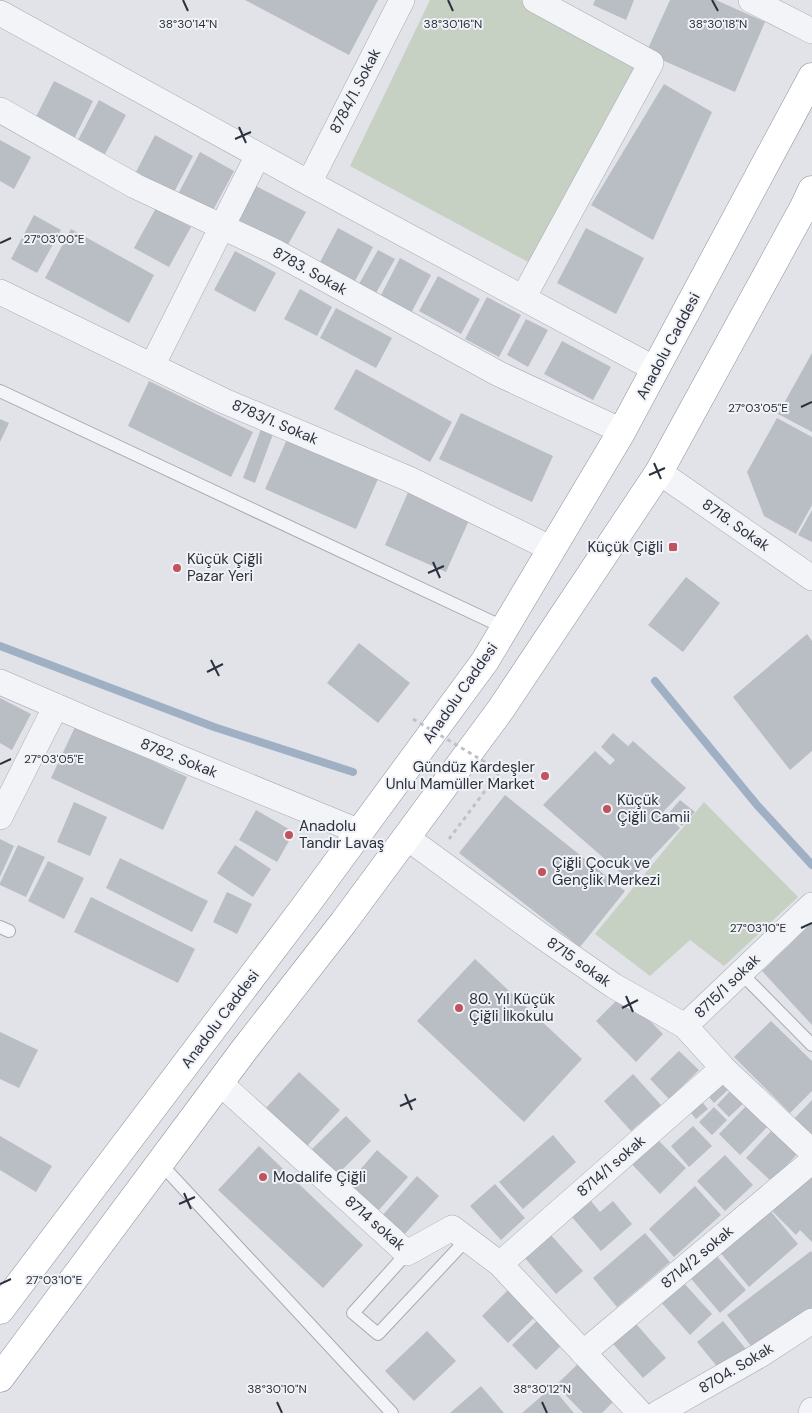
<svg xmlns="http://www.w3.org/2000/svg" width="812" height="1413" font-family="'DM Sans',sans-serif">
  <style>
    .green { fill: #c6d1c3 }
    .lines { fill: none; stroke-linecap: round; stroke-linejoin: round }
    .stream { stroke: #a0b0c4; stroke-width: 8 }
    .building { fill: #b9bdc4 }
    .lane-casing { stroke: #a7aab2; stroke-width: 14 }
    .street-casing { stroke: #a7aab2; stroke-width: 26 }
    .highway-casing { stroke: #8a919d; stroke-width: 29 }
    .path { stroke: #bfc1c7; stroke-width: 3; stroke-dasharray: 4 4; stroke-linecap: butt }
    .lane { stroke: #f3f4f7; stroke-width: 12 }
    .street { stroke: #f3f4f7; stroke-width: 25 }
    .highway { stroke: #fff; stroke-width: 28 }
    .path-bridge { stroke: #bfc1c7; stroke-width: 3; stroke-dasharray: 4 4; stroke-linecap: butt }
    .ticks { fill: none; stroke: #2b313e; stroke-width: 2 }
    .poi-dot { fill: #c0535e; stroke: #f0f2f6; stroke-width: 2 }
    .labels { text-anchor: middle; stroke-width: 4; stroke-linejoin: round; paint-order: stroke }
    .street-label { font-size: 15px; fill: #2b313e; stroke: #f0f2f6 }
    .poi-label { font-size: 15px; fill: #2b313e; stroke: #f0f2f6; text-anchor: start }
    .ticks-label { font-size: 12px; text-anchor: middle; fill: #2b313e; stroke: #f0f2f6; stroke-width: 4; stroke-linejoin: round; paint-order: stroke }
  </style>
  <rect width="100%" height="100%" fill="#e1e3e8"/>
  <path class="green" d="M430 0H527L639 63 530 263 350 166Z
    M704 802 798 897 724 966 690 940 650 976 595 934Z"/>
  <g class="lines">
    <path class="stream" d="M0 646 214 727 353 772
      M655 681 757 805 812 865"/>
  </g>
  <path class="building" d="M245 0H378L349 55Z
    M595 0H634L626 20 593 5Z
    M670 0H716L765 22 735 92 646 53Z
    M54 81 93 101 74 139 35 119Z
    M664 84 712 112 653 240 591 205Z
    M99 100 126 115 105 154 78 140Z
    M155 135 193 156 174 192 136 172Z
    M0 140 31 157 14 189 0 181Z
    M200 152 234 171 211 214 177 196Z
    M252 184 306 212 285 250 232 222Z
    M156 208 191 227 169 267 134 248Z
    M34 215 61 230 37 273 11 259Z
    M338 228 373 247 354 283 319 264Z
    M586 228 644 258 616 314 557 283Z
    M71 229 154 275 129 323 45 278Z
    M378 250 395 259 376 293 359 284Z
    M235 251 276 273 255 312 214 290Z
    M400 258 431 275 411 313 380 297Z
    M438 276 480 299 461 334 419 311Z
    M300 289 332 307 317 336 284 319Z
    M487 297 521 315 499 357 465 339Z
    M336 308 392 338 376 368 320 338Z
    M526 319 548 330 528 367 507 355Z
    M562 341 611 367 593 400 544 374Z
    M812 353V432L778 414Z
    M356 369 452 422 430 462 334 409Z
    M149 381 253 432 231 477 128 426Z
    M461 413 553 456 532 502 439 459Z
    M777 418 812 437V505L796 534 764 516 747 472Z
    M0 419 9 423 0 442Z
    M261 429 273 434 255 483 243 478Z
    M291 430 382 470 356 529 265 489Z
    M409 490 470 518 446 572 385 545Z
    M812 510V542L798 535Z
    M686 577 720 603 683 652 648 625Z
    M807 634 812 641V751L790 770 733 697Z
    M359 643 410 683 378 723 327 683Z
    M0 698 31 714 12 750 0 743Z
    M76 725 187 777 163 830 51 778Z
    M613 733 628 746 633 741 686 788 663 812 680 828 630 881 543 805 595 751 610 765 615 760 601 747Z
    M505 795 625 891 580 947 459 853Z
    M680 800 695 812 682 826 668 814Z
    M74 802 107 817 90 856 57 842Z
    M256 810 294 832 277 862 239 840Z
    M0 839 14 846 0 877Z
    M18 845 45 857 26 897 0 885V883Z
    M235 845 271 869 253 897 217 873Z
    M120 858 208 901 192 932 106 888Z
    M48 861 84 878 64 919 28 901Z
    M227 892 252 904 237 934 213 922Z
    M91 897 195 949 178 983 74 932Z
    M812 923V1025L762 971Z
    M475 959 582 1059 524 1122 417 1021Z
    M623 994 663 1034 636 1062 596 1021Z
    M771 1021 812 1061V1091L790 1113 734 1057Z
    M0 1032 38 1050 19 1088 0 1079Z
    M679 1051 699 1070 669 1099 650 1079Z
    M299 1072 340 1110 307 1146 266 1108Z
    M722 1073 733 1085 714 1103 704 1091Z
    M633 1074 661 1105 631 1131 604 1101Z
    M735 1086 748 1099 729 1117 717 1105Z
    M698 1097 708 1109 696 1119 686 1107Z
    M812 1100V1138L793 1120Z
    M751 1101 772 1122 740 1155 719 1134Z
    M714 1107 727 1120 712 1135 699 1122Z
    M346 1116 371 1141 337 1175 312 1149Z
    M693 1126 712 1146 689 1167 671 1146Z
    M772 1130 797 1154 772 1182 746 1158Z
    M553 1135 576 1162 523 1209 499 1182Z
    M653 1135 686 1168 660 1194 628 1160Z
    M0 1136 52 1166 36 1192 0 1170Z
    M259 1146 363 1245 323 1288 218 1190Z
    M377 1150 408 1177 378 1211 347 1185Z
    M725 1155 753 1185 725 1211 697 1181Z
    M417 1176 439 1196 403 1236 381 1217Z
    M812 1176V1242L800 1230 796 1235 769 1208Z
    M495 1184 525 1218 501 1240 470 1206Z
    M695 1186 721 1215 674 1257 649 1229Z
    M591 1201 600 1212 613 1201 632 1224 601 1251 572 1217Z
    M768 1208 798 1244 749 1287 719 1251Z
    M645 1233 670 1262 617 1307 593 1278Z
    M550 1234 583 1271 556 1294 524 1257Z
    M811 1251 812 1253V1313L758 1355 727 1315Z
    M714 1253 746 1290 720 1313 688 1275Z
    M681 1280 712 1314 690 1335 659 1300Z
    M513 1285 539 1313 508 1343 482 1316Z
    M542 1316 566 1341 536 1370 512 1345Z
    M631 1318 666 1358 643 1378 608 1338Z
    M723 1321 750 1354 724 1375 697 1342Z
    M427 1331 456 1361 414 1401 385 1371Z
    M582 1360 618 1397 602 1413H583L556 1385Z
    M481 1386 504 1413H450Z
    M552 1387 574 1413H522Z"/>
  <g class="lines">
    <g class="lane-casing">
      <path id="lane" d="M0 391 505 628
        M0 927 9 931
        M741 973 812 1045
        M160 1163 392 1413
        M407 1253 353 1313 378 1334 467 1239"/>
    </g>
    <g class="street-casing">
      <path id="street" d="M751 0 812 31
        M0 13 309 183 655 369
        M0 110 135 186 274 251 499 374 622 431
        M309 183 402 0
        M0 292 224 401 409 479 552 549
        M523 298 651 63 535 0
        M152 366 258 155
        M659 472 812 578
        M0 682 95 723 360 832
        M0 817 56 706
        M406 837 543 937 614 986 685 1026 723 1068 812 1152
        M685 1026 812 905
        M220 1083 407 1253 452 1228 500 1264 640 1413
        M500 1264 723 1068
        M583 1353 812 1161
        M658 1413 760 1355 812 1321
        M811 1413 812 1410"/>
    </g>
    <g class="highway-casing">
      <path id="highway" d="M0 1310 303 909 485 661 622 431 812 77
        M0 1378 244 1050 343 923 501 709 659 472 804 207 812 190"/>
    </g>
    <path class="path" d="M449 839 500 771"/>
    <use href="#lane" class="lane"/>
    <use href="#street" class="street"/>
    <use href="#highway" class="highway"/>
    <path class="path-bridge" d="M413 719 500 771"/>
  </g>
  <path class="ticks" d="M183 0 188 11M448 0 453 11M712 0 718 11M239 127 246 143M235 139 251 132M0 243 11 238M801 407 812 402M654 463 661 479M649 475 665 468M433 562 440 578M428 573 444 566M211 660 219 676M207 672 223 664M0 764 11 759M801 928 812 923M626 996 633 1012M622 1008 638 1000M405 1094 412 1110M400 1106 416 1099M184 1193 191 1209M179 1204 195 1197M0 1284 11 1279M277 1402 282 1413M542 1402 547 1413"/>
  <g class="poi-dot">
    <rect x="668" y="542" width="10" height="10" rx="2.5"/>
    <circle cx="177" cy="568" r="5"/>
    <circle cx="545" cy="776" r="5"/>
    <circle cx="607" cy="809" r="5"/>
    <circle cx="289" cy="835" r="5"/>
    <circle cx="542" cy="872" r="5"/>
    <circle cx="459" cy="1008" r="5"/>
    <circle cx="263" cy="1177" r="5"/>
  </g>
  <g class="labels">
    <g class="street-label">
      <text transform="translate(355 91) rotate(-63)" y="5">8784/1. Sokak</text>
      <text transform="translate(310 271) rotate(29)" y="5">8783. Sokak</text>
      <text transform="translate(668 346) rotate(-62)" y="5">Anadolu Caddesi</text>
      <text transform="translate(275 422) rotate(23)" y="5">8783/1. Sokak</text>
      <text transform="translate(736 525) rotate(35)" y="5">8718. Sokak</text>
      <text transform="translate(460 693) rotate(-55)" y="5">Anadolu Caddesi</text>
      <text transform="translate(179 758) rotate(22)" y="5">8782. Sokak</text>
      <text transform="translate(579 962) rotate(35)" y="5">8715 sokak</text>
      <text transform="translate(727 986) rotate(-44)" y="5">8715/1 sokak</text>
      <text transform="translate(220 1019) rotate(-53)" y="5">Anadolu Caddesi</text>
      <text transform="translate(611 1166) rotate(-41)" y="5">8714/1 sokak</text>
      <text transform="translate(375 1223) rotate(41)" y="5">8714 sokak</text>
      <text transform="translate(697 1257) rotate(-40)" y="5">8714/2 sokak</text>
      <text transform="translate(736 1368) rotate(-31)" y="5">8704. Sokak</text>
    </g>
    <g class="poi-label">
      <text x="663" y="552" text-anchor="end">Küçük Çiğli</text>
      <text x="187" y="564">Küçük Çiğli<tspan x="187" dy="17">Pazar Yeri</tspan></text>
      <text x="535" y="772" text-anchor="end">Gündüz Kardeşler<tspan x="535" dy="17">Unlu Mamüller Market</tspan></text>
      <text x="617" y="805">Küçük<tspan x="617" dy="17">Çiğli Camii</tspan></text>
      <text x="299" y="831">Anadolu<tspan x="299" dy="17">Tandır Lavaş</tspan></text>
      <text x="552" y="868">Çiğli Çocuk ve<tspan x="552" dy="17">Gençlik Merkezi</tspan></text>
      <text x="469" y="1004">80. Yıl Küçük<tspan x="469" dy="17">Çiğli İlkokulu</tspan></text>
      <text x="273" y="1182">Modalife Çiğli</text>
    </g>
  </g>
  <g class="ticks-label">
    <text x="453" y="28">38°30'16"N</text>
    <text x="718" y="28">38°30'18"N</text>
    <text x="188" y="28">38°30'14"N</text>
    <text x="54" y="243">27°03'00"E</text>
    <text x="758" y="412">27°03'05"E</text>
    <text x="54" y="763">27°03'05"E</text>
    <text x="758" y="932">27°03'10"E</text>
    <text x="54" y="1284">27°03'10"E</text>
    <text x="277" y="1393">38°30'10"N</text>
    <text x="542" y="1393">38°30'12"N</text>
  </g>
</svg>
